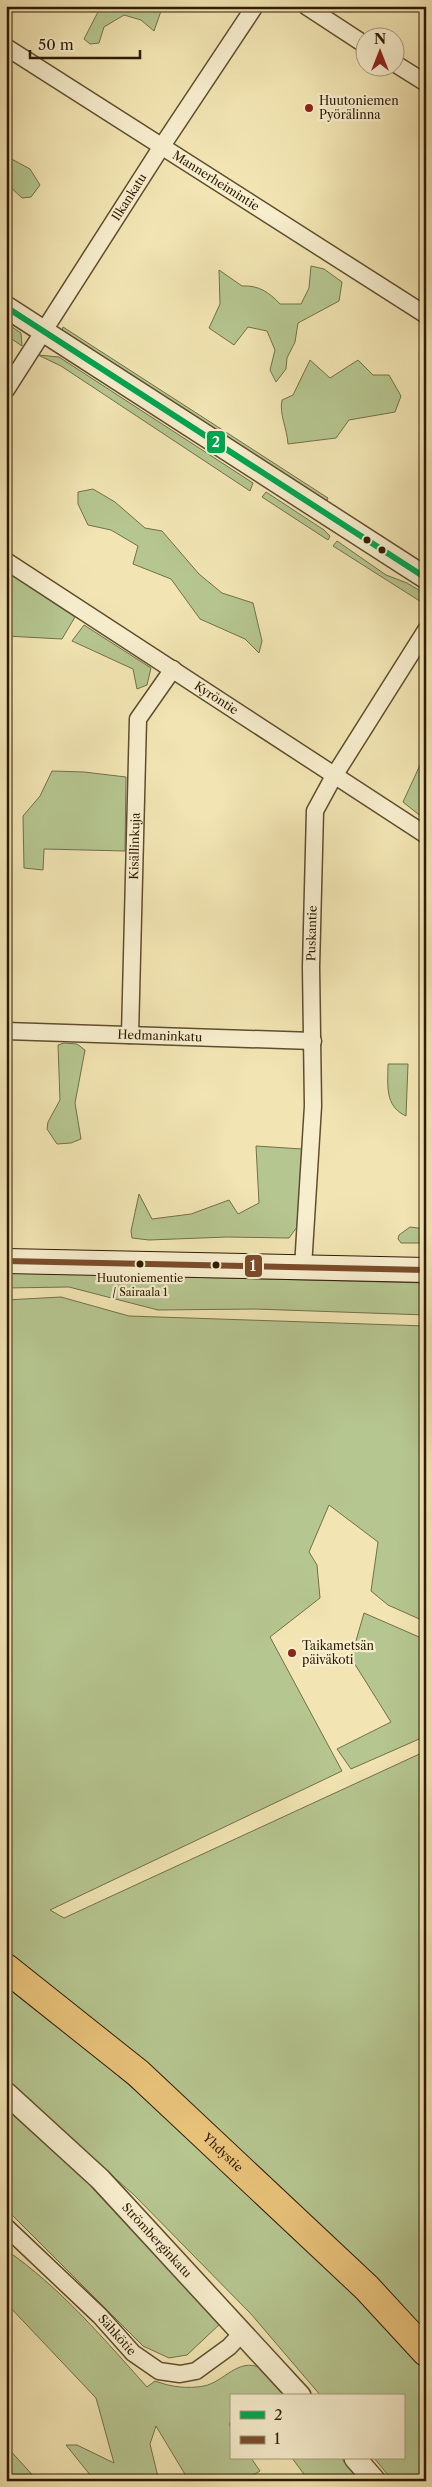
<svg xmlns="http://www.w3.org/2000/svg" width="432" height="2487" font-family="'Libre Caslon Text',serif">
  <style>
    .green { fill: #b6c690; stroke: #727048 }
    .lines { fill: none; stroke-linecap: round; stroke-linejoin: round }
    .minor-casing { stroke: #604e2d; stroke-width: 19 }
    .tertiary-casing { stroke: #604e2d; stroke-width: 24 }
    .secondary-casing { stroke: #2f1b00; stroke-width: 26 }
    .trunk-casing { stroke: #2f1b00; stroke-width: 30 }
    .minor { stroke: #f7eece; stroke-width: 16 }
    .tertiary { stroke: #f7eece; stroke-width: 21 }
    .secondary { stroke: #f7eece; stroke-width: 24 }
    .trunk { stroke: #e9c27a; stroke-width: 28 }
    .bus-1-casing { stroke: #f7eece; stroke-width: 10 }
    .bus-2-casing { stroke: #f7eece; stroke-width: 10 }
    .bus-1 { stroke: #00a651; stroke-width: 6 }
    .bus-2 { stroke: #7a4b2a; stroke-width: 6 }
    .poi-dot { fill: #8f2418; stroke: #f7eece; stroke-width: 2 }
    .bus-dot { fill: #2f1b00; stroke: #f7eece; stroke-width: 2 }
    .labels { text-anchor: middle; stroke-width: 4.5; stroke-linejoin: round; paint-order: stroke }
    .bus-label { font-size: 11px; fill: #2f1b00; stroke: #f7eece }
    .poi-label { font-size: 12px; fill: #2f1b00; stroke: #f7eece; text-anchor: start }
    .street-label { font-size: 12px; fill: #2f1b00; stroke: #f7eece }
    .line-badge { stroke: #f7eece; stroke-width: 2 }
    .badge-label { font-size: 14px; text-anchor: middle; font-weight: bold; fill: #fff }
  </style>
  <rect width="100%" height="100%" fill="#f2e5b3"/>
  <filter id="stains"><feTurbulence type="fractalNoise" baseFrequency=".004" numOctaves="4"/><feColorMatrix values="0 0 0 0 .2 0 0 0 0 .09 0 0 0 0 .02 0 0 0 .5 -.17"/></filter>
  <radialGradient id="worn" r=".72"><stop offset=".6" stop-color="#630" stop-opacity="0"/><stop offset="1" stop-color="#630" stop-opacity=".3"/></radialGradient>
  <path class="green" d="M106 6H159L161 11 154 31 141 20 124 15 104 27 99 43 90 44 84 39 99 10Z
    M6 156 30 169 40 185 31 197 22 198 6 183Z
    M311 266 324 269 342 282 339 301 298 323 295 342 287 358 286 369 276 382 270 370 275 350 267 331 248 327 234 345 209 328 220 304 219 270 242 286C258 285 269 292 280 304H301L309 288Z
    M6 323 21 333 22 346 6 335Z
    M63 327 328 498 327 500H323L62 331Z
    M38 355 59 357 253 483 250 491 61 366Z
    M310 360 330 378 358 360 373 375H389L401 396 395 412 349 420 336 438 288 444C287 428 279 414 282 400L293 395Z
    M93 489 115 502 145 528 162 531 199 574 222 593 253 603 262 641 259 653 245 639 200 619 171 579 133 564 138 546 111 530 88 525 78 504V492Z
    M266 492 324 530 330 536 328 540 262 497Z
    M337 541 386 575 407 583 422 592 426 598V605L333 546Z
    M6 571 75 617 62 639 6 636Z
    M84 625 151 668 147 685 137 689 133 669 72 641Z
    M426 752V816L418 814 403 802Z
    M52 771 84 772 126 777 125 851 44 849 43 870 24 868 23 816 40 796Z
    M64 1043 77 1044 85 1050 75 1103 81 1139 71 1143 57 1144 47 1129 48 1122 60 1100 58 1045Z
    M388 1064H408L406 1116C384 1106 388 1084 388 1064Z
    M256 1146 302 1149 297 1227 289 1238 227 1237 149 1240 132 1238 131 1231 139 1194 152 1219 191 1214 229 1200 238 1214 259 1203Z
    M410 1227 426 1229V1243H401L398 1239 399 1235Z
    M6 1273H101L139 1280 183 1277 426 1283V1315L255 1309 158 1310 69 1287 6 1288Z
    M61 1297 129 1316 426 1326V1622L388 1605 371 1591 378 1542 329 1505 309 1552 317 1565 320 1598 270 1637 342 1771 50 1910 64 1918 426 1751V2332L306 2212 229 2140 6 1951V1300Z
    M364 1613 426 1640V1736L351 1769 337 1749 391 1722 351 1658Z
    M6 1982C123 2078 238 2177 346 2283 374 2311 399 2341 426 2369V2481H393L374 2458H403V2396H321L251 2314 134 2195 6 2081Z
    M6 2106 101 2195 222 2322 187 2355 169 2358 143 2346 6 2209Z
    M6 2250C60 2287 103 2338 147 2387L155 2381C171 2387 187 2389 204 2386 224 2382 238 2357 261 2368 272 2374 280 2387 287 2396H231V2422L229 2424 231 2428V2458H251L260 2471 243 2481H189L156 2426 150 2444 159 2481H95L66 2445H77L114 2463 96 2398 6 2303Z
    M6 2446 38 2481H6Z
    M292 2458H341L361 2481H309Z"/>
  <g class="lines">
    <g class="minor-casing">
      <g id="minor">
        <path d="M306 6 364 44"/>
        <path id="s1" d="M6 47 426 315"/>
        <path d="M394 63 426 83"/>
        <path id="s2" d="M6 390 162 146 255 6"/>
        <path id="s3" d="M6 561 426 835"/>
        <path id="s4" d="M6 1031 313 1041"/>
        <path id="s5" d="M130 1035 138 719 173 669"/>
        <path id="s6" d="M303 1267 313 1106 311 967 315 811 334 776 426 630"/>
        <path id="s7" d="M6 2227 100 2316 133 2353 159 2371 180 2374 196 2371 229 2347 243 2332"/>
      </g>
    </g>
    <g class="tertiary-casing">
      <g id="tertiary">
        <path d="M6 307 426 578"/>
        <path id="s8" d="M6 2093 100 2179 300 2396"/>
        <path d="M355 2458 375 2481"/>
      </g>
    </g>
    <g class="secondary-casing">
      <path id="secondary" d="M6 1261 426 1270"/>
    </g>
    <g class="trunk-casing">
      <g id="trunk">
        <path id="s9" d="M6 1968 138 2073 367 2288 426 2352"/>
      </g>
    </g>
    <use href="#minor" class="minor"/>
    <use href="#tertiary" class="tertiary"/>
    <use href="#secondary" class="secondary"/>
    <use href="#trunk" class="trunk"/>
    <g class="bus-1-casing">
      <path id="bus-1" d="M6 307 426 578"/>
    </g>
    <g class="bus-2-casing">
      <path id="bus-2" d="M6 1261 426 1270"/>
    </g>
    <use href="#bus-1" class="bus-1"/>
    <use href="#bus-2" class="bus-2"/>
  </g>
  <g class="poi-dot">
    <circle cx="309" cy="108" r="5"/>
    <circle cx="292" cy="1653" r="5"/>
  </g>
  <g class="bus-dot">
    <circle cx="367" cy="540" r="4.5"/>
    <circle cx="382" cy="550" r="4.5"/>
    <circle cx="140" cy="1264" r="4.5"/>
    <circle cx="216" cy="1265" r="4.5"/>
  </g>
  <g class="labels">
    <g class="bus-label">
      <text x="140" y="1282">Huutoniementie<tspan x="140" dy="14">/ Sairaala 1</tspan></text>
    </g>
    <g class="poi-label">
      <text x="319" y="105">Huutoniemen<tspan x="319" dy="14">Pyörälinna</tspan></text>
      <text x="302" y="1650">Taikametsän<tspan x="302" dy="14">päiväkoti</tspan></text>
    </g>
    <g class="street-label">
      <text dy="4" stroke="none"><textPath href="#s1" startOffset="249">Mannerheimintie</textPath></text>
      <text dy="4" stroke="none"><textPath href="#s2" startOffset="229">Ilkankatu</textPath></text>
      <text dy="4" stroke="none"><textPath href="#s3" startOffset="251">Kyröntie</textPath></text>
      <text dy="4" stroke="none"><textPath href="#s5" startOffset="189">Kisällinkuja</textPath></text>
      <text dy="4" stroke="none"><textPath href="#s6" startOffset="334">Puskantie</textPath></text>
      <text dy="4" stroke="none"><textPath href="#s4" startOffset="154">Hedmaninkatu</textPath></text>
      <text dy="4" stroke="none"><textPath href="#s9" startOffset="285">Yhdystie</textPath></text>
      <text dy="4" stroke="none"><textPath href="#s8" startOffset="211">Strömberginkatu</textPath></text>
      <text dy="4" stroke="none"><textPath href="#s7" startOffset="155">Sähkötie</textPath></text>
    </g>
  </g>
  <g class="line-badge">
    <rect x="206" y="430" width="20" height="24" rx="5" fill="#00a651"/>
    <rect x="244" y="1254" width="19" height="24" rx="5" fill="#7a4b2a"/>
  </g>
  <g class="badge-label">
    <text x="216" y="447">2</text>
    <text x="253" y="1271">1</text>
  </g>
  <rect width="432" height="2487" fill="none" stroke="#f2e5b3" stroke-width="25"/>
  <rect x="8" y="8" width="417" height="2472" fill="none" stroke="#2f1b00" stroke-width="2.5"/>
  <rect x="12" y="12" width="407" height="2462" fill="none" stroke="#2f1b00"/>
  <rect x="230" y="2394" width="175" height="65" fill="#f7eece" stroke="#a79a7c"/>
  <rect x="240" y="2411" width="25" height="8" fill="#00a651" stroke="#a79a7c"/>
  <text x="274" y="2420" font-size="15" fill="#2f1b00">2</text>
  <rect x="240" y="2436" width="25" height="8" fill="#7a4b2a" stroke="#a79a7c"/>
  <text x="274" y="2444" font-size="15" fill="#2f1b00">1</text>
  <g transform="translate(380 52)"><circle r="24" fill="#f7eece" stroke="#a79a7c"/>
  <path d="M0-4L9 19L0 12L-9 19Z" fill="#8f2418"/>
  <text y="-8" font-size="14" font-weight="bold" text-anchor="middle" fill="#2f1b00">N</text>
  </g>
  <path d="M30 50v8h110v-8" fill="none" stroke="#2f1b00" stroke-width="2.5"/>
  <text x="38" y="50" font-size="15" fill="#2f1b00" stroke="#f7eece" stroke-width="4" paint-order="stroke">50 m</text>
  <rect width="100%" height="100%" filter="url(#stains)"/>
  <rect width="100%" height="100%" fill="url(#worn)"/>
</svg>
